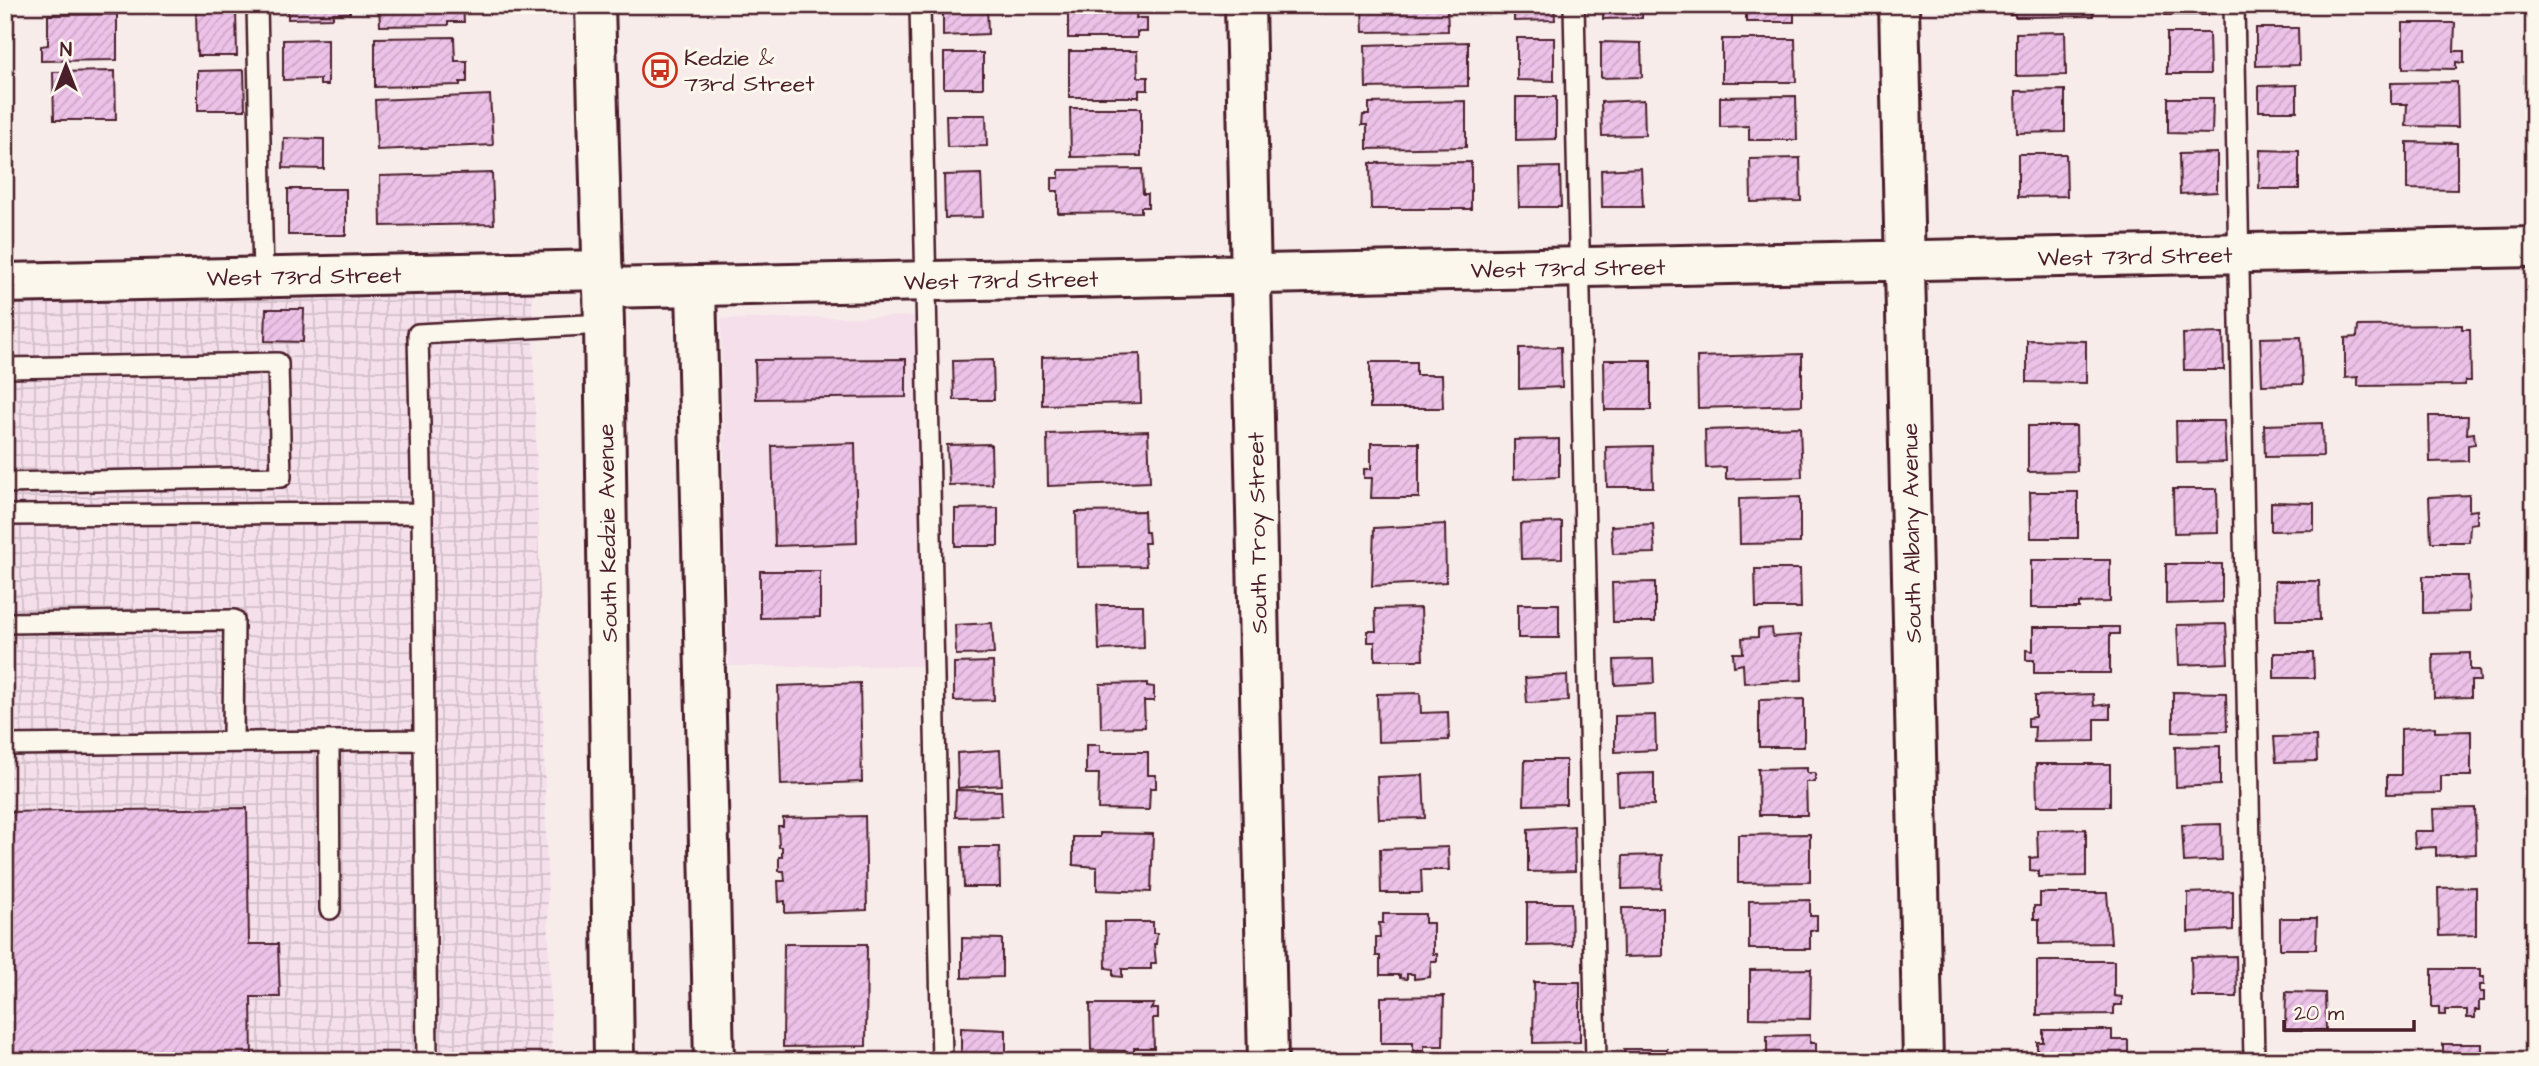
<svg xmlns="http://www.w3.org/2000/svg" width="2539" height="1066" font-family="'Architects Daughter',sans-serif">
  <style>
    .built { fill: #f4dfea }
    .industrial { fill: url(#industrial-grid) }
    .building { fill: url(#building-hatch); stroke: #4a1f2b; stroke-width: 2 }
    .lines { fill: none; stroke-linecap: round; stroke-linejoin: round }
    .service-casing { stroke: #4a1f2b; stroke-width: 24 }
    .minor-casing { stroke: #4a1f2b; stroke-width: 44 }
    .secondary-casing { stroke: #4a1f2b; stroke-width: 44 }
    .service { stroke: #fbf7ec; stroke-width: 19 }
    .minor { stroke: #fbf7ec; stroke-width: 38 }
    .secondary { stroke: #fbf7ec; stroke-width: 38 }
    .labels { text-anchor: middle; stroke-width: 6; stroke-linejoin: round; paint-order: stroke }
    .poi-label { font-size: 23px; fill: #4a1f2b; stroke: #fbf7ec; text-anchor: start }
    .street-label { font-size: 23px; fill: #4a1f2b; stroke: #fbf7ec }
  </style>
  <defs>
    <pattern id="industrial-grid" width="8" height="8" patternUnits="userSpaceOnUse" patternTransform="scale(1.75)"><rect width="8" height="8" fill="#f4dfea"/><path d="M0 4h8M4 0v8" fill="none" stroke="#d3bfc9"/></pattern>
    <pattern id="building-hatch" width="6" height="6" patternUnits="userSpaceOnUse" patternTransform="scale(1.75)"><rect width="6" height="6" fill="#ecc2e8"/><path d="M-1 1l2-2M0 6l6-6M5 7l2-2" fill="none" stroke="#cca6c7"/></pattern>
  </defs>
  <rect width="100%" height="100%" fill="#f8eceb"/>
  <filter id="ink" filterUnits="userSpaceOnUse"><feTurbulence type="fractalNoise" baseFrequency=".0143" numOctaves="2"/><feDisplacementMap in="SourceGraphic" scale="14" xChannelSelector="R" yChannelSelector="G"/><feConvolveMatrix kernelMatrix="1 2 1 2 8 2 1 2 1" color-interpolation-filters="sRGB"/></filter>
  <g filter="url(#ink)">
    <path class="built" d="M926 316 934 666H729L721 319Z"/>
    <path class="industrial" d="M532 288 552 1061H5V300Z"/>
    <path class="building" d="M288 5H350V13H333V18L288 19Z
      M379 5H463L464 22H448V25L380 26Z
      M943 5H987L988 34 943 36Z
      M1068 5H1146V12L1137 11 1136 18H1147V32H1137V38H1068Z
      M1355 5H1447L1448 31 1363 32 1362 9H1356Z
      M1514 5H1554L1555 20 1514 21Z
      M1603 5H1642V18L1603 19Z
      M1746 5H1794V22H1746Z
      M2005 5H2093V16L2015 17V14H2009V10H2005Z
      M2165 5H2208V15H2165Z
      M2402 5H2454V10H2402Z
      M196 10H236L237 56H197Z
      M117 14V60L41 61V46L48 45V15Z
      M2403 23H2455L2454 51H2464V63L2456 62V69L2403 68Z
      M2256 28H2298L2299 65 2256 66Z
      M2065 32 2066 75 2016 76V33Z
      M2167 33H2209L2210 74H2167Z
      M454 37 455 61H467V82H460V85L375 87V38Z
      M1517 38H1554V81L1517 80Z
      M328 39V85H320V79L283 80V40Z
      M1722 39H1795L1796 82H1722Z
      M1468 42V86L1366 88 1365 45Z
      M1601 42 1641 43 1642 77 1601 78Z
      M1069 51H1137L1138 77H1148V90H1139V97H1069Z
      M944 53H983V88H944Z
      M244 70 245 110H198V71Z
      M115 71 116 120H54L53 72Z
      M2457 82 2458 127 2406 126 2407 104H2391V83Z
      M2297 85V111H2259V86Z
      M2065 90V132L2017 133 2016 91Z
      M490 95 493 145 377 150 375 100Z
      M1796 96 1797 140H1749V126L1720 127V97Z
      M1516 97H1556V139L1516 140Z
      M2168 98H2213L2212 134 2168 133Z
      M1644 100 1645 135 1602 136 1601 102Z
      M1466 101V147L1367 149V125H1362L1363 115H1369V103Z
      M1070 108H1141V156L1071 157Z
      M946 115H986L987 146 947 147Z
      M284 138 324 139V169L283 168Z
      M2407 142 2457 143V190L2407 189Z
      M2260 150 2299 151V189H2259Z
      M2217 153V192L2180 194 2179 154Z
      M2018 154H2066L2067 196 2018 197Z
      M1800 158 1801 201 1751 202 1750 159Z
      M1471 162V209H1371L1370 163Z
      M1560 167 1561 207H1519L1518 168Z
      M1641 168 1643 207H1602L1601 170Z
      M1142 169 1143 194H1148V207H1141V212L1058 213V191H1052V178H1059V170Z
      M492 173 494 224 381 226 380 176Z
      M981 174 983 217 945 218 944 175Z
      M288 189H346V235H288Z
      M266 309H304L303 342 265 341Z
      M2462 325V329H2470L2471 381H2465V385L2358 386V377L2345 378V338L2357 337 2358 326Z
      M2223 333 2224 370H2184L2183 334Z
      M2301 337 2303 384 2262 385 2260 338Z
      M2027 340 2086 341V383L2027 382Z
      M1561 347 1562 387 1519 389V348Z
      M1140 354 1141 403 1042 405V357Z
      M1802 354V405L1698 408 1697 357Z
      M906 359V397L756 399 755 360Z
      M993 360 994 400H954L953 361Z
      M1604 360H1651V410H1605Z
      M1370 362H1416V375H1442L1443 408H1370Z
      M2429 416H2468L2467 434 2474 433 2475 444 2468 445V461L2430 462Z
      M2176 421H2224L2226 462 2177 463Z
      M2322 423 2323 456 2265 457 2264 425Z
      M2028 426H2076L2077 471 2028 472Z
      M1800 427 1802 477 1726 479V467L1706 468 1705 430Z
      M1148 431 1150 482 1048 486 1047 434Z
      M1559 439V477L1514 479V440Z
      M855 443 857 543 775 546 772 446Z
      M1371 443H1419V498H1371L1372 478H1364V469H1371Z
      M991 444 992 484 949 485 947 445Z
      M1652 446 1653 487H1607L1606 447Z
      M2173 489H2217L2218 532 2174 533Z
      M2030 492H2078V538H2031Z
      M2469 495V511L2477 510V523L2470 524 2469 542H2431L2429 497Z
      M1800 497V543L1740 544 1739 499Z
      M2271 502 2314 503V530L2271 531Z
      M998 508V546H955V509Z
      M1144 511 1145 532H1148L1149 543H1144L1146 566 1077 567 1076 512Z
      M1562 522V558L1521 559 1520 524Z
      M1445 524 1446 582 1372 586 1374 528Z
      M1653 524 1655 553 1613 554 1611 526Z
      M2031 560H2110V602L2079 603V608H2031Z
      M2166 564H2222V602L2166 604Z
      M1755 569H1800L1801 608H1756Z
      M760 571H820V617L760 618Z
      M2423 576H2468L2469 612 2423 613Z
      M2275 581H2319L2320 620H2276Z
      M1655 582V622H1613L1612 583Z
      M1518 604H1559V638H1518Z
      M1097 605H1143L1144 648 1099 650Z
      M1421 608 1423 660H1375V642H1368V631H1376L1375 609Z
      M992 623 994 654 956 655 955 625Z
      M2226 624 2228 663 2179 665 2177 625Z
      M2033 627H2119V634H2110V673H2034V660H2026V650L2033 651Z
      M1772 628 1773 637 1801 635 1802 680 1744 683 1743 664 1734 666 1733 653H1743L1742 638 1758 637V629Z
      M2274 653H2313L2314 678H2274Z
      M2470 653V670H2479L2480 681H2471V697L2434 698 2433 654Z
      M1653 659 1654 683 1615 685 1614 660Z
      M993 662 994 700 954 701V663Z
      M1567 675 1568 701 1527 703 1525 678Z
      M860 683 862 782 781 785 778 686Z
      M1147 683V686L1154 687V701H1144L1145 727 1101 728 1100 684Z
      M2173 692 2226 693 2227 731 2173 732Z
      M1420 693 1421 713 1448 712 1449 740 1378 742 1377 694Z
      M2093 694 2094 706 2110 704V719H2095V741L2034 742 2035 727H2028V718L2035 717V696Z
      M1804 699V747H1759V700Z
      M1655 715 1656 750 1615 752V716Z
      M2435 727V732L2471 731V776H2441V793L2387 794V775H2401V729Z
      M2316 736 2317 761 2276 762 2274 737Z
      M1086 745H1100V752H1148V775H1156V788H1150L1149 810 1098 809 1099 774H1086Z
      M2220 746V785L2176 787 2175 747Z
      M1000 750 1002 785 958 788 957 753Z
      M1525 760H1566V804L1524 805Z
      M2036 764H2110V806H2037Z
      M1807 768V773H1815V782H1806L1807 815H1759L1758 769Z
      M1654 773V805L1618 806 1617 774Z
      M1423 775 1425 818 1379 819 1377 777Z
      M956 790 1001 791 1002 816 955 817Z
      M247 808 249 944H278L280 997H251L252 1061H5V812Z
      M2475 808 2476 854 2436 856V847L2415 848 2414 831H2434L2433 809Z
      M865 816 867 910 785 913V901L779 902 778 881H785L784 871H779V857H782V847H779L778 826H783V818Z
      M2221 824 2222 860 2184 862 2182 825Z
      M1574 826 1575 871 1528 872V829Z
      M2086 829V876L2038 877V871L2030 870V858L2038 857 2037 830Z
      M1100 833 1153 834 1151 892 1097 890V867L1073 865V837H1100Z
      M1810 834V882L1738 883V835Z
      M962 847H999L1000 887H964Z
      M1448 847 1449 870H1421L1422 893H1381L1380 849Z
      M1662 855 1661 888 1622 889 1623 856Z
      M2476 887V935L2439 936 2438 888Z
      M2233 891V930L2188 932V893Z
      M2040 893H2107L2111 943 2039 944V919H2034V906H2040Z
      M1810 900V916H1817V930H1810V949H1749V901Z
      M1527 903H1571L1572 945 1527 946Z
      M1622 908H1663V956L1623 957Z
      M1383 914H1425V923H1433V954H1437V961H1431L1430 977 1414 979V974H1407V979L1400 978V975H1380V956H1376V937H1380L1379 923H1383Z
      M2280 918H2317L2316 949H2280Z
      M1105 922H1153V933H1157L1156 944H1154L1156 963H1151V969H1122V977L1113 976V969L1106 968Z
      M962 938 1002 939V977L962 978Z
      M784 944H867L866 1046 783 1047Z
      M2236 956 2237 997H2192L2191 957Z
      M2037 961H2114V996L2122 997V1005H2114V1014L2037 1015Z
      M1811 969 1810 1019 1750 1018V970Z
      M2432 969H2480V977H2484V985H2480V992H2484V1001H2479V1010H2475V1018H2467V1010H2446V1015H2439V1007H2432Z
      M1534 982H1580V1042L1533 1043Z
      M2286 992 2325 993 2326 1030H2285Z
      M1444 996 1443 1046H1424V1051H1413V1043H1381V997Z
      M1090 1004H1154L1151 1009H1158V1018H1153L1154 1048H1134V1053H1127V1051L1091 1050Z
      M961 1028 1006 1030V1058L961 1057Z
      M2043 1030H2112V1040H2128V1061H2037V1042H2043Z
      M1810 1035V1043H1816V1054H1811V1061H1767V1036Z
      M2443 1044H2482V1061H2443Z
      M1624 1049H1667V1061H1624Z"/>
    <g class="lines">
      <g class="service-casing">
        <path id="service" d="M257 5 263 277
          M920 5 942 1061
          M1574 5 1596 1061
          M2234 5 2254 1061
          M5 368 278 363 281 477 5 483
          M5 515 422 513
          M5 623 234 620 233 742
          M329 741 330 909
          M5 745 423 740
          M427 1061 422 513 418 334 604 324"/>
      </g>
      <g class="minor-casing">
        <path id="minor" d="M1245 5 1268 1061
          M1899 5 1923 1061
          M5 283 603 270
          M696 286 714 1061
          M603 288 2534 247"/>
      </g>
      <g class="secondary-casing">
        <path id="secondary" d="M595 5 604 324 614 1061"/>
      </g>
      <use href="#service" class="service"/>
      <use href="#minor" class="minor"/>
      <use href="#secondary" class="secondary"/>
    </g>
  </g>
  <defs>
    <g id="bus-ring" transform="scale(1.75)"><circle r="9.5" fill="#fbf7ec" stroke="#c8321e" stroke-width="1.5"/><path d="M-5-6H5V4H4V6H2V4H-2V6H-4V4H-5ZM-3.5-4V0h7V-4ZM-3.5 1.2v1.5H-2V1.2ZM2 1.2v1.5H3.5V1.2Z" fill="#c8321e"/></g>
  </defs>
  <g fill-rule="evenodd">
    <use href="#bus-ring" x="660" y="70"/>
  </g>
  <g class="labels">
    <g class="poi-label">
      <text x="684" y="65">Kedzie &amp;<tspan x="684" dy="26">73rd Street</tspan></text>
    </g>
    <g class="street-label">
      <text transform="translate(2135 256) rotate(-1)" y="8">West 73rd Street</text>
      <text transform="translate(1568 268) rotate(-1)" y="8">West 73rd Street</text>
      <text transform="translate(304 276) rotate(-1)" y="8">West 73rd Street</text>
      <text transform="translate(1001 280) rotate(-1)" y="8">West 73rd Street</text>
      <text transform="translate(607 533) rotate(-91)" y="8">South Kedzie Avenue</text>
      <text transform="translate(1257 533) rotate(-91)" y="8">South Troy Street</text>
      <text transform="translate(1911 533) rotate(-91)" y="8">South Albany Avenue</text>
    </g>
  </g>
  <rect width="2539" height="1066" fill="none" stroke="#fbf7ec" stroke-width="28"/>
  <rect x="14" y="14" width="2511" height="1038" fill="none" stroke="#4a1f2b" stroke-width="2.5" filter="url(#ink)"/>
  <g transform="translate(66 66)" stroke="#fbf7ec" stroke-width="5" paint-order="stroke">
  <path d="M0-5L12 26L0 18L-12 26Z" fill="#4a1f2b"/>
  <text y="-10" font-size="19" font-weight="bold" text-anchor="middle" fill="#4a1f2b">N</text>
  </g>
  <path d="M2284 1020v10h130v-10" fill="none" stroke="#4a1f2b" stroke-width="3.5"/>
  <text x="2294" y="1020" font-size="21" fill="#4a1f2b" stroke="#fbf7ec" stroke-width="5" paint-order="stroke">20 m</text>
</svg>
